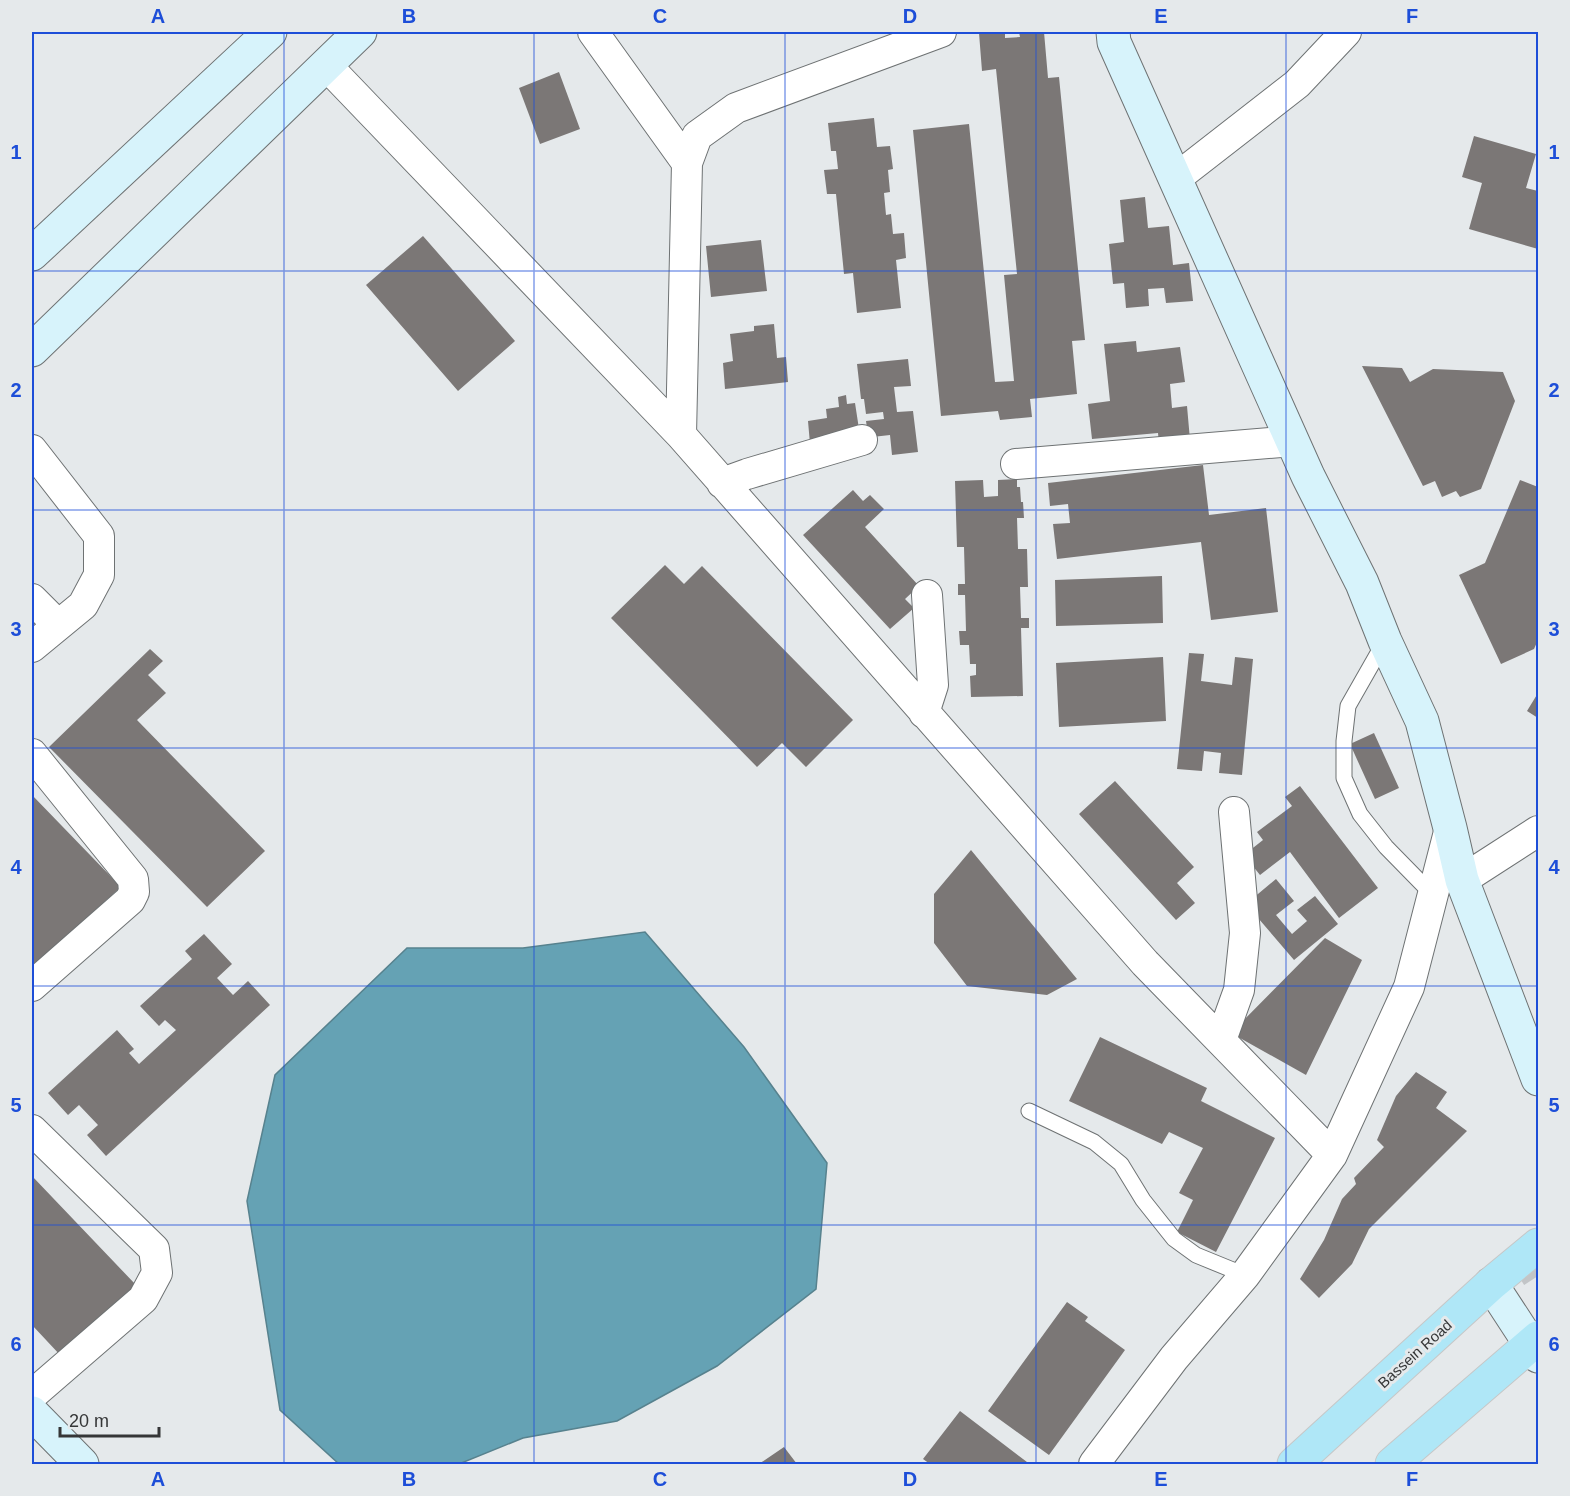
<svg xmlns="http://www.w3.org/2000/svg" width="1570" height="1496" font-family="Arial,sans-serif">
  <style>
    .water { fill: #65a2b4; stroke: #57828e; stroke-width: 1.5 }
    .building { fill: #7b7776 }
    .lines { fill: none; stroke-linecap: round; stroke-linejoin: round }
    .secondary-tunnel { stroke: #c2c5c7; stroke-width: 33; stroke-dasharray: 33 16; stroke-linecap: butt }
    .lane-casing { stroke: #6e7273; stroke-width: 17 }
    .street-casing { stroke: #6e7273; stroke-width: 32 }
    .secondary-casing { stroke: #6e7273; stroke-width: 35 }
    .primary-casing { stroke: #c6c7c7; stroke-width: 35 }
    .lane { stroke: #fff; stroke-width: 15 }
    .street { stroke: #fff; stroke-width: 30 }
    .secondary { stroke: #d7f3fb; stroke-width: 33 }
    .primary { stroke: #afe7f7; stroke-width: 33 }
    .grid { fill: none; stroke: #1d4ed8; stroke-width: 1.5; stroke-opacity: 0.55 }
    .labels { text-anchor: middle; stroke-width: 6; stroke-linejoin: round; paint-order: stroke }
    .street-label { font-size: 15px; fill: #353637; stroke: #e5e9eb }
    .neatline { fill: none; stroke: #1d4ed8; stroke-width: 2 }
    .grid-label { font-size: 20px; text-anchor: middle; font-weight: bold; fill: #1d4ed8 }
  </style>
  <rect width="100%" height="100%" fill="#e5e9eb"/>
  <path class="water" d="M645 932 744 1047 827 1163 816 1289 717 1366 617 1421 523 1438 459 1464H339L280 1410 247 1201 275 1075 407 948H523Z"/>
  <path class="building" d="M1005 32V38L1020 37 1019 32H1044L1048 78 1059 77 1085 340 1072 341 1077 394 1030 399 1032 417 1000 420 998 411 941 416 913 130 969 124 995 382 1014 381 1004 275 1017 274 996 69 982 71 979 33Z
    M559 72 580 129 540 144 519 88Z
    M874 118 877 147 890 146 893 169 888 170 890 192 884 193 886 215 891 214 893 234 904 233 906 258 896 260 901 308 857 313 853 273 844 274 836 194H827L824 170 838 169 836 151H831L828 123Z
    M1474 136 1536 154 1526 188 1538 191V249L1469 229 1482 183 1462 177Z
    M1145 197 1148 228 1169 226 1173 265 1189 263 1193 301 1166 303 1164 288 1148 289 1149 306 1126 308 1124 283 1113 284 1109 244 1124 242 1120 200Z
    M423 236 515 341 458 391 366 285Z
    M761 240 767 291 711 297 706 246Z
    M774 324 777 358 786 357 788 382 725 389 723 363 733 361 730 334 754 331V326Z
    M1136 341 1137 352 1180 347 1185 382 1170 384 1172 408 1187 406 1190 440 1159 444 1158 433 1092 439 1088 404 1110 401 1104 344Z
    M908 359 911 386 894 387 897 412 913 411 918 452 892 455 890 435 810 444 808 421 827 418 826 409 839 407 838 397 846 395 847 404 855 403 859 429 867 428 866 421 884 419 883 412 866 414 864 399H861L857 364Z
    M1362 366 1402 368 1410 382 1433 369 1503 372 1515 401 1481 489 1460 497 1456 491 1442 497 1435 481 1423 486Z
    M1203 465 1209 515 1266 508 1278 612 1211 620 1201 542 1057 559 1053 524 1070 523 1068 504 1050 506 1048 483Z
    M1017 479V487H1020L1021 502H1023L1024 518H1017L1018 549H1027L1028 587H1020L1021 618H1029V628H1021L1023 696 971 697 970 676 976 675V664H970L969 645H960L959 631H966L965 595H958V584H965L964 547H957L955 481 983 480 984 497 998 496V480Z
    M1520 480 1538 487V640L1534 649 1501 664 1459 575 1485 563Z
    M853 490 863 501 870 495 884 509 865 527 919 586 905 599 914 608 890 629 803 535Z
    M665 565 684 584 702 566 853 720 806 767 782 743 757 767 611 618Z
    M1162 576 1163 623 1056 626 1055 580Z
    M150 649 163 661 148 675 166 693 137 720 265 851 207 907 49 747Z
    M1189 653 1204 654 1201 681 1232 685 1235 657 1253 659 1242 775 1219 773 1221 753 1204 751 1202 771 1177 769Z
    M1163 657 1166 721 1059 727 1056 663Z
    M1538 693V718L1527 711Z
    M1374 733 1399 788 1375 799 1350 744Z
    M1115 781 1194 867 1177 883 1195 903 1176 920 1079 814Z
    M1300 786 1378 888 1339 918 1290 852 1260 875 1244 855 1263 840 1257 832 1292 806 1285 797Z
    M32 795 121 887 32 967Z
    M971 850 1077 979 1047 995 967 986 934 943V894Z
    M1276 879 1294 901 1276 915 1292 934 1307 921 1297 910 1315 896 1338 924 1294 960 1246 904Z
    M204 934 232 964 217 978 233 995 248 981 270 1005 106 1156 87 1135 98 1125 79 1105 68 1115 48 1093 117 1030 134 1049 129 1053 139 1064 176 1030 165 1020 159 1026 140 1006 192 959 185 951Z
    M1325 938 1362 960 1306 1075 1231 1033Z
    M1100 1037 1207 1088 1201 1101 1275 1138 1216 1252 1177 1232 1193 1200 1179 1193 1203 1148 1169 1132 1162 1144 1069 1101Z
    M1416 1072 1447 1092 1436 1108 1467 1131 1369 1229 1352 1264 1319 1298 1300 1279 1324 1240 1342 1199 1356 1184 1354 1178 1384 1147 1377 1140 1396 1096Z
    M32 1176 136 1285 61 1356 32 1325Z
    M1067 1302 1088 1317 1085 1321 1125 1350 1049 1455 988 1411Z
    M960 1411 1027 1462 1024 1464H930L923 1459Z
    M784 1447 797 1464H759Z"/>
  <g class="lines">
    <path class="secondary-tunnel" d="M1525 1256 1538 1276"/>
    <g class="lane-casing">
      <path id="lane" d="M1385 641 1348 706 1344 741V778L1360 814 1386 847 1434 896
        M1029 1111 1094 1142 1121 1164 1143 1200 1174 1239 1196 1255 1245 1275"/>
    </g>
    <g class="street-casing">
      <path id="street" d="M593 32 687 163
        M326 65 681 435 1145 963 1332 1155
        M1175 179 1297 84 1346 32
        M681 435 687 163 697 136 736 108 941 32
        M32 450 99 536V575L83 605 32 647
        M1016 464 1293 441
        M722 483 747 474 862 440
        M32 599 58 625
        M924 713 933 685 927 595
        M32 754 133 879 134 892 130 900 32 986
        M1462 880 1538 831
        M1221 1040 1239 990 1245 933 1234 812
        M32 1130 154 1249 157 1273 143 1299 32 1395
        M1094 1464 1174 1358 1245 1275 1332 1155 1409 987 1450 828"/>
    </g>
    <g class="secondary-casing">
      <path id="secondary" d="M1113 32 1114 42 1308 476 1362 583 1385 641 1422 721 1450 828 1462 880 1538 1079
        M32 254 270 32
        M32 350 360 32
        M1491 1284 1538 1356
        M32 1413 82 1464"/>
    </g>
    <g class="primary-casing">
      <path id="primary" d="M1294 1464 1491 1284 1538 1245
        M1392 1464 1538 1338"/>
    </g>
    <use href="#lane" class="lane"/>
    <use href="#street" class="street"/>
    <use href="#secondary" class="secondary"/>
    <use href="#primary" class="primary"/>
  </g>
  <path class="grid" d="M284 32V1464M534 32V1464M785 32V1464M1036 32V1464M1286 32V1464M32 271H1538M32 510H1538M32 748H1538M32 986H1538M32 1225H1538"/>
  <g class="labels">
    <g class="street-label">
      <text transform="translate(1415 1354) rotate(-42)" y="5">Bassein Road</text>
    </g>
  </g>
  <rect width="1570" height="1496" fill="none" stroke="#e5e9eb" stroke-width="66"/>
  <path d="M60 1427v9h99v-9" fill="none" stroke="#353637" stroke-width="3"/>
  <text x="69" y="1427" font-size="18" fill="#353637" stroke="#e5e9eb" stroke-width="4.5" paint-order="stroke">20 m</text>
  <rect x="33" y="33" width="1504" height="1430" class="neatline"/>
  <g class="grid-label">
    <text x="158" y="23">A</text>
    <text x="409" y="23">B</text>
    <text x="660" y="23">C</text>
    <text x="910" y="23">D</text>
    <text x="1161" y="23">E</text>
    <text x="1412" y="23">F</text>
    <text x="16" y="159">1</text>
    <text x="1554" y="159">1</text>
    <text x="16" y="397">2</text>
    <text x="1554" y="397">2</text>
    <text x="16" y="636">3</text>
    <text x="1554" y="636">3</text>
    <text x="16" y="874">4</text>
    <text x="1554" y="874">4</text>
    <text x="16" y="1112">5</text>
    <text x="1554" y="1112">5</text>
    <text x="16" y="1351">6</text>
    <text x="1554" y="1351">6</text>
    <text x="158" y="1486">A</text>
    <text x="409" y="1486">B</text>
    <text x="660" y="1486">C</text>
    <text x="910" y="1486">D</text>
    <text x="1161" y="1486">E</text>
    <text x="1412" y="1486">F</text>
  </g>
</svg>
